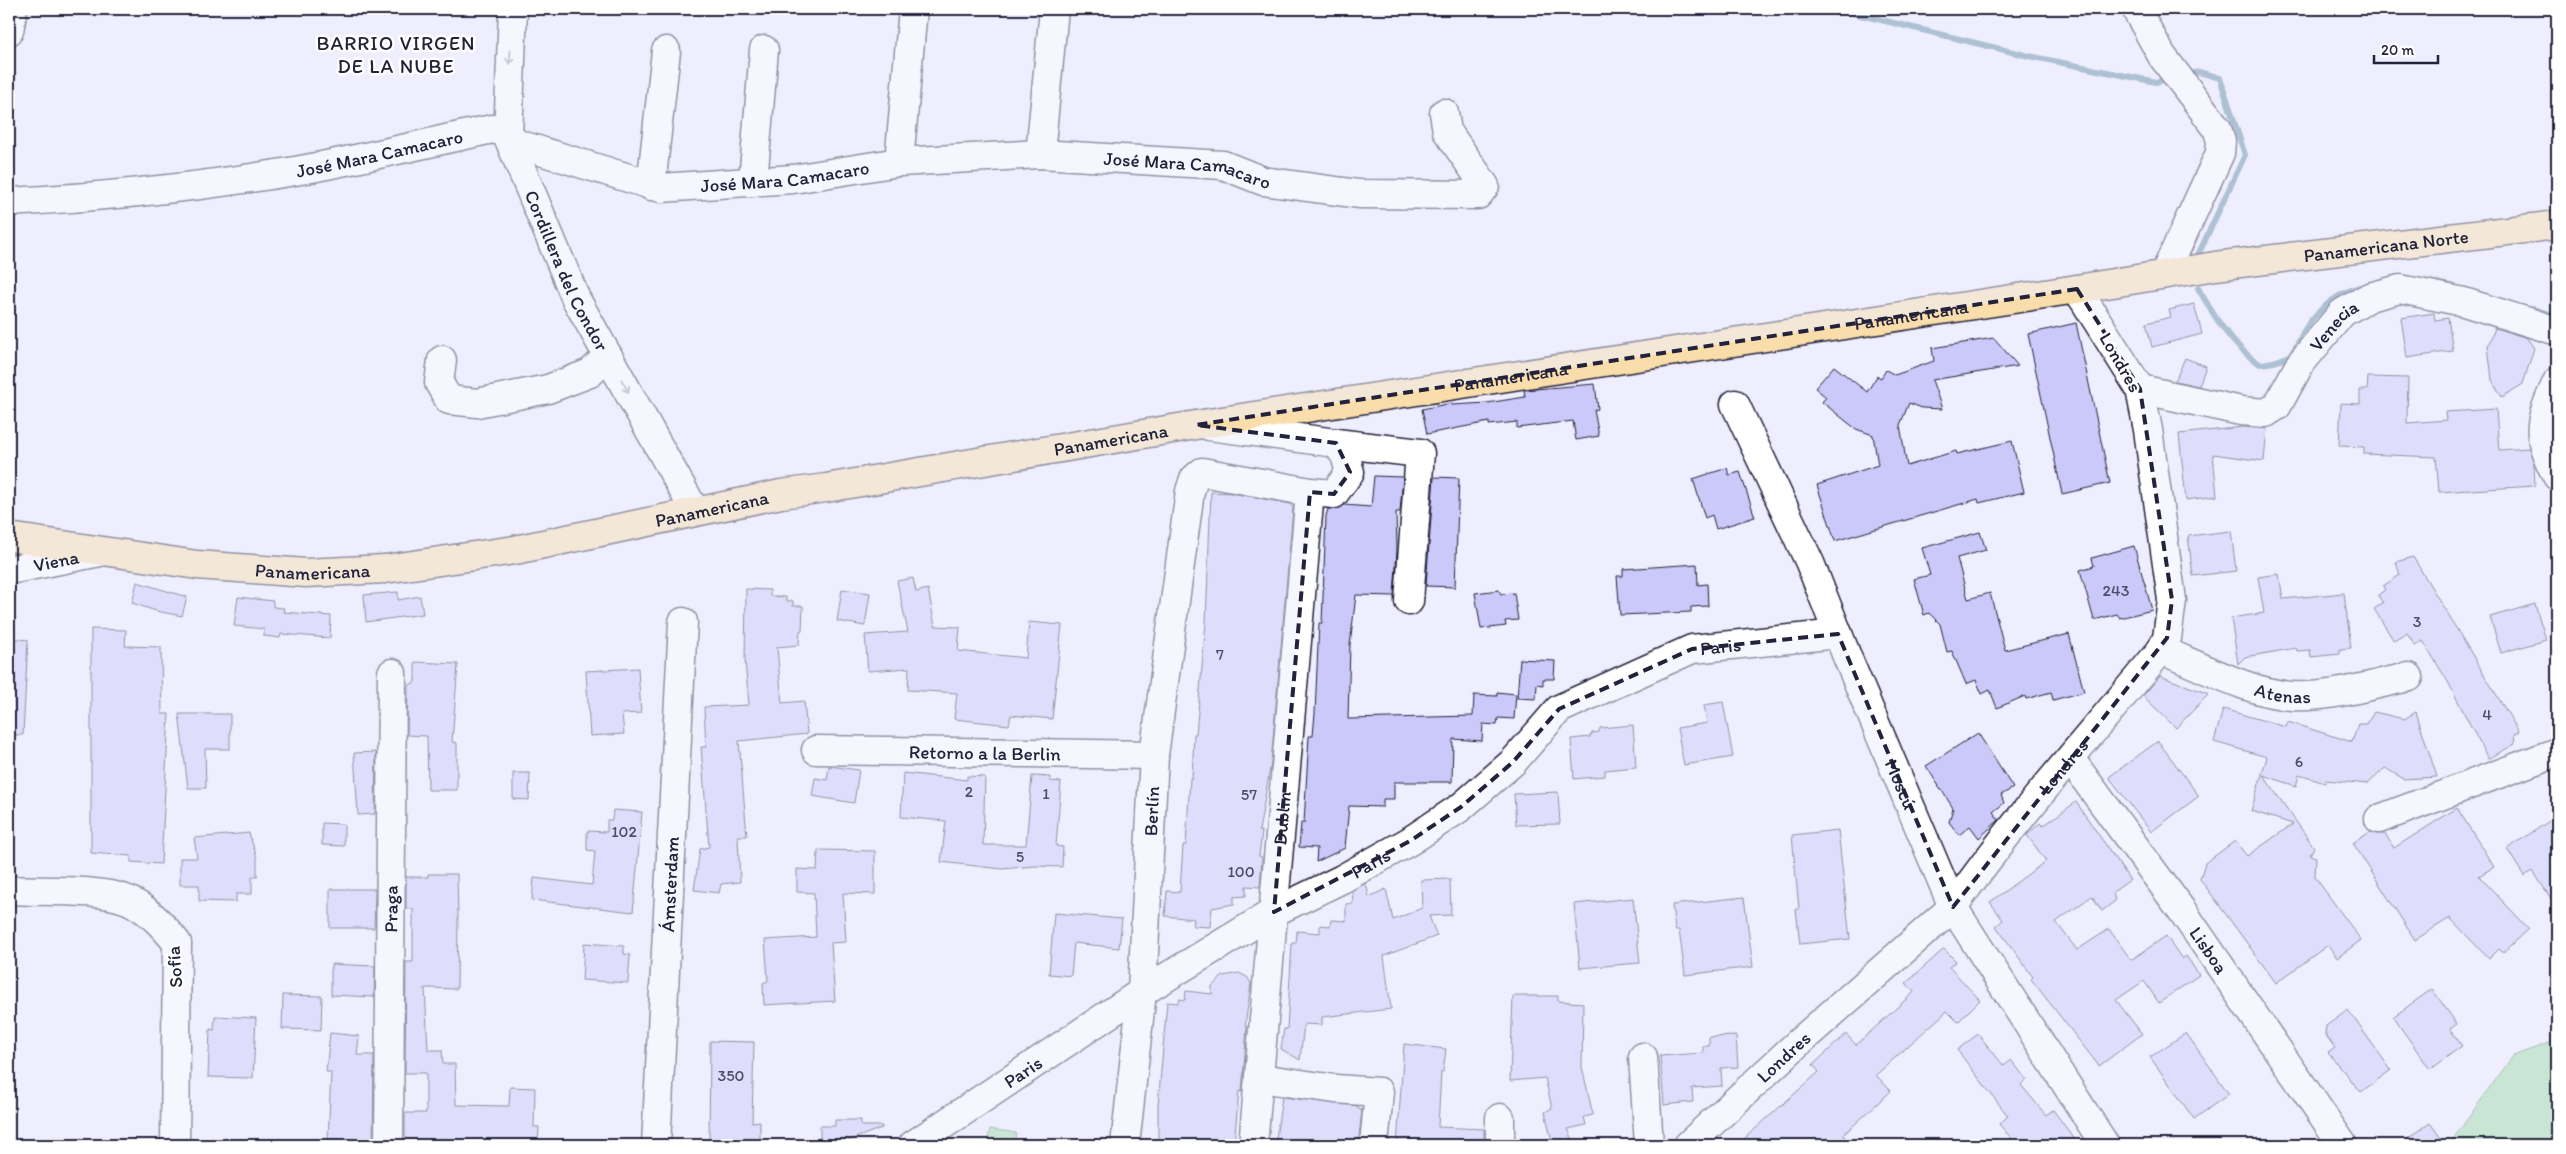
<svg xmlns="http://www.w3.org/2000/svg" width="2566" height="1154" font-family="Itim,sans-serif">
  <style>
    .green { fill: #9cdaa2; stroke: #5f7e6e }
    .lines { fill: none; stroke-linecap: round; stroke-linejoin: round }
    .stream { stroke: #5f8ba3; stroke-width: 6 }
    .building { fill: #cbc8fa; stroke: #22223b }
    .minor-casing { stroke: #22223b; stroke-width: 31 }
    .major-casing { stroke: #22223b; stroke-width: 31 }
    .minor { stroke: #fff; stroke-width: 28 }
    .major { stroke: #f9ddab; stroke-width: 28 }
    .oneway { stroke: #9c9ca7 }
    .marked { fill: none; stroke: #22223b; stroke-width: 4; stroke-dasharray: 10 6; stroke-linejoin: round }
    .labels { text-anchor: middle; stroke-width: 5; stroke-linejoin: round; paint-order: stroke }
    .number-label { font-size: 16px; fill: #4c4c6b }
    .street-label { font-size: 19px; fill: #22223b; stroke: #fff }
    .neighbourhood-label { font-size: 20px; letter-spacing: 1px; fill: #22223b; stroke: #fff }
  </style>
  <rect width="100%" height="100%" fill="#efeefe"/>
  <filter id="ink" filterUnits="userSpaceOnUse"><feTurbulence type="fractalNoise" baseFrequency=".02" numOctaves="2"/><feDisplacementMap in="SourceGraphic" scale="10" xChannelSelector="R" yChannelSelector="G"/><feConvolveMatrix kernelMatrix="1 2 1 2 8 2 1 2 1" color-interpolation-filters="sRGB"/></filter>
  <g filter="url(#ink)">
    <path class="green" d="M2557 1040V1145H2458L2453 1139 2513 1056Z
      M990 1129 1016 1133 1014 1145H987Z"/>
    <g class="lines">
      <path class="stream" d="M1836 9 2029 56 2156 82 2171 78
        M2186 75 2199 72 2220 78 2245 155 2198 255
        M2423 281 2452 286
        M2198 288C2214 316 2232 347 2260 364 2270 363 2282 361 2290 355 2296 350 2300 338 2304 331 2316 310 2342 289 2366 286
        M2532 309 2557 316"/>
    </g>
    <path class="building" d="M2194 304 2202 334 2152 347 2146 323 2171 317 2169 310Z
      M2434 313 2435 320 2448 318 2453 351 2407 358 2401 318Z
      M2076 323 2110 483 2062 494 2028 334Z
      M2495 328 2527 338 2534 348 2523 384 2502 397 2492 380 2488 346Z
      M1994 338 2018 366 1932 380 1942 409 1922 408 1909 403 1900 425 1907 466 1956 451 1957 454 2012 441 2024 492 1979 503 1978 499 1835 541 1817 485 1878 465 1873 435 1856 429 1822 402 1826 397 1815 388 1834 366 1867 392 1877 376 1881 378 1886 370 1895 375 1934 361 1932 348Z
      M2185 358 2206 366 2199 386 2175 381Z
      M2368 377 2408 378 2407 423 2446 420 2445 412 2496 409 2499 450 2529 448 2534 464 2535 486 2439 492 2436 457 2364 454V447L2339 446 2341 403 2360 404V390H2367Z
      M1595 384 1598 409 1594 410 1599 436 1576 440 1573 421 1517 428V422L1489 425V422L1427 434 1422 409 1452 403V405L1487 403 1525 397 1524 390Z
      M2243 427 2267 429 2264 461 2213 454 2217 496 2186 500 2179 434Z
      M1727 468 1729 475 1740 472 1755 517 1716 529 1712 515 1705 518 1693 479Z
      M1374 476 1403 477 1400 512H1396L1397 549 1394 596 1356 595 1350 645 1348 719 1473 716 1474 695 1497 696V692L1516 694 1514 719 1498 718 1497 725 1483 724 1482 741 1453 739 1452 782H1394V799H1383V807L1349 806 1345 848 1316 862 1317 848 1299 847 1301 823H1304L1309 736H1313L1315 713 1319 623H1322L1326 516 1328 509 1340 508 1344 505 1371 507Z
      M1434 477 1459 478 1455 587 1426 586Z
      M1211 492 1231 493 1291 504 1293 508 1271 763 1259 831 1262 832 1259 856 1262 857 1260 887 1246 886V896L1234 897V904L1212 908 1210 927 1193 926 1194 919 1165 916 1167 891 1180 892 1183 845H1186L1190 778H1192L1194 734H1196L1206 622Z
      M2231 531 2236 571 2193 576 2188 536Z
      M1980 532 1986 550 1957 558 1968 599 1990 593 2005 650 2069 634 2084 692 2053 700 2051 692 2026 699 2025 696 1997 708 1990 690 1982 694 1976 680 1966 684 1952 651 1947 652 1940 624 1929 613 1924 615 1914 579 1930 575 1922 548Z
      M2134 546 2152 610 2120 618 2117 614 2094 620 2080 570 2094 566 2092 558Z
      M2413 557 2519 732 2514 735 2515 744 2488 759 2448 682 2423 641 2415 646 2407 633 2394 641 2374 609 2383 603 2378 595 2385 590 2383 586 2400 575 2396 562Z
      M1697 564 1698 585 1707 584 1708 606 1691 607V612L1620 615 1617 576H1623V569Z
      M2279 574 2283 599 2344 593 2351 648 2340 649V654L2311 657 2310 650 2297 651 2296 648 2245 657 2238 664 2231 618 2264 613 2258 577Z
      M913 578 916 592 928 589 935 626 960 627 958 651 1026 658 1029 622 1062 625 1052 719 1011 715 1009 725 954 719 957 693 908 690 909 668 868 671 865 635 908 632 897 581Z
      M137 582 187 597 182 616 156 611 132 603Z
      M746 589 770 590V596L786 597V601H793V606H803L802 630 800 631 799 645 777 647 782 703 804 701 807 734 739 741 747 836H738L740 882 721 884 719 893 694 890 700 849 709 847 701 747H706L704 707 749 705 745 661Z
      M842 589 870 593 865 626 837 621Z
      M1499 590 1501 594 1514 593 1518 620 1505 621 1506 626 1481 629 1475 593Z
      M398 592V600L420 596 423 614 366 622 364 595Z
      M238 597 273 601V607L284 608 283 612 331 616 330 638 281 634 280 638 264 636V629L234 626Z
      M2535 604 2546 640 2501 653 2490 617Z
      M91 629 126 630 125 646 161 647 162 714H169L161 864 131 862V856L91 853Z
      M9 638 28 640 23 735H9Z
      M1520 659 1555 661 1554 679H1543V685L1537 684 1536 699 1517 698Z
      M415 662 458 664 452 742 457 743V790H428L427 736 407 735 408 686 415 682Z
      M638 668 641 713 622 714 624 734 590 736 586 671Z
      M2160 676 2209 694 2176 728 2143 696Z
      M1723 702 1733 757 1684 765 1677 728 1707 723 1704 705Z
      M2223 709 2286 727 2288 722 2352 742 2358 724H2367L2374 712 2404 719 2416 712 2437 777 2404 779 2385 768 2368 784 2326 780 2325 783 2299 775 2296 786 2263 775 2314 847 2310 855 2316 857 2315 877 2361 940 2337 958 2328 945 2276 983 2200 879 2205 863 2235 841 2247 856 2293 824 2251 811 2267 757 2214 742Z
      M179 714H230V749H205L206 788H188Z
      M1633 725 1636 767 1605 770V776L1574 779 1571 739 1590 737 1592 733 1599 732 1600 728Z
      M1978 733 2013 788 2001 795 2004 803 1993 812 1999 820 1979 838 1970 826 1959 835 1949 822 1953 808 1926 766Z
      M2158 741 2199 796 2151 832 2109 777Z
      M376 752 375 814 358 815 354 753Z
      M829 766 859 770 854 803 812 796 815 778 827 780Z
      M513 773H530L529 800 513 799Z
      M903 773 967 780V776L985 777 983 845H1026L1032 776 1050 777V781L1061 782 1056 846 1063 847 1062 867 1035 866 1002 869 941 862 946 821 901 817Z
      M1558 792 1560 824 1516 825 1514 794Z
      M2076 802 2130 880 2113 892 2115 901 2102 911 2092 896 2056 922 2077 950 2109 929 2131 960 2166 936 2182 959 2186 956 2199 975 2159 1003 2144 981 2116 1000 2142 1034 2099 1066 2031 979 2033 977 1996 926 2003 920 1990 902 2046 861 2027 835 2040 823 2043 826Z
      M2457 808 2494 867 2479 876 2529 929 2503 953 2499 949 2489 959 2450 918 2415 940 2353 843 2370 832 2377 834H2385L2394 848Z
      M613 810 642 812 633 912 532 900 534 878 592 885 595 851 587 850V831L607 832V820H612Z
      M2557 816V908L2533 871 2524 876 2507 849Z
      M322 823 344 824V846L322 845Z
      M1838 830 1850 939 1800 944 1796 909H1799L1792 835Z
      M249 833 257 858V877H252V894H236V902L199 901V885H180V858H197L194 838Z
      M818 850 875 851V894L843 893 846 942 831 943 835 1001 764 1005 763 983 768 981 765 940 816 937 814 893 797 892V869L817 870Z
      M428 874H457L458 916 457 989 425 988 428 1050H442L443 1064H455L456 1105 509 1106 510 1087 535 1088 534 1127H539L538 1145H405V1113H426V1073H405L406 962H413V909H406V877H428Z
      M1450 879 1451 915 1429 916 1437 936 1384 956 1391 1009 1322 1017V1025L1304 1024 1300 1060 1281 1049 1284 1029H1287L1292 943H1296L1297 931 1320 933V925L1330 926 1331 920 1346 921V904L1353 903 1352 891 1366 883 1369 897 1386 889 1393 920 1422 908 1421 880Z
      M330 889H375L374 928H330Z
      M1744 897 1753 967 1685 975 1679 930H1675L1672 905Z
      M1633 898 1640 963 1580 968 1574 904Z
      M1054 913 1122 919 1119 948 1074 943 1071 976 1049 974Z
      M584 943 624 946V954L630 955 628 983 582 980Z
      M1944 949 1956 961 1949 967 1980 1000 1958 1022 1947 1011 1876 1075 1891 1091 1843 1135 1853 1145H1737L1819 1072 1813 1065 1846 1034 1856 1045 1914 992 1906 983Z
      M331 964 375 966 374 997 331 995Z
      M1239 973 1247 977 1251 983 1245 1026H1247L1242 1092 1239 1091 1234 1145H1158V1105L1167 1002 1178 1003 1179 999 1185 1000 1186 991 1212 994V986L1223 976Z
      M2432 989 2457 1024 2450 1029 2462 1046 2430 1069 2393 1017Z
      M283 995 322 996 321 1030 282 1029Z
      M1513 996H1558V1001L1583 1003 1582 1067 1593 1115 1584 1117 1586 1125 1568 1129 1575 1145H1553L1545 1112 1552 1108 1545 1078 1510 1081Z
      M2348 1010 2391 1070 2361 1092 2328 1053 2335 1048 2325 1034 2326 1026Z
      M215 1016 256 1018 253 1078 208 1077 210 1029 214 1030Z
      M330 1033 359 1036 357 1055H374L373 1145 328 1142 331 1072H326Z
      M2186 1033 2229 1094 2194 1119 2150 1057Z
      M1978 1034 2004 1066 2011 1060 2027 1080 2021 1085 2046 1115 2053 1110 2079 1145H2017L1999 1124 2008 1116 1957 1050Z
      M1736 1036 1738 1067 1721 1068 1722 1086 1692 1088 1693 1102 1664 1105 1660 1056 1703 1053V1046H1709V1037Z
      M710 1041 754 1042 752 1122 760 1121V1145H709Z
      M1404 1044 1446 1049 1443 1072H1441L1438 1127 1484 1129V1145H1397Z
      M1282 1097 1358 1106V1109L1362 1110 1358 1145H1275Z
      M835 1120H861V1126H882V1128L847 1141V1145H820V1126H835Z
      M2430 1123 2441 1138 2430 1145H2399Z"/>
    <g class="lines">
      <g class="minor-casing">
        <g id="minor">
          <path id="s1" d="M513 9 508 137 576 299 695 511"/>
          <path d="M2136 9 2162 56 2217 128 2221 141 2220 153 2165 273"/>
          <path d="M9 31 13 9"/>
          <path d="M1040 154 1054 9"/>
          <path d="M899 162 913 9"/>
          <path d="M753 182 764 50"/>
          <path d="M651 186 666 51"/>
          <path id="s2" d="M9 202C105 197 200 187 295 171 361 159 427 143 492 129L501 131 518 144 661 188 793 179 899 162 1040 154 1223 165 1263 181 1359 194 1478 195 1485 186 1447 131 1444 113"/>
          <path d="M442 360 439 383 449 400 477 403 548 389 590 373 608 356"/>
          <path d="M2557 382C2538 423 2535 435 2557 476"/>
          <path id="s3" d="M2140 389 2241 411 2266 413 2277 406 2300 364 2342 313 2369 297 2400 289 2464 302 2557 331"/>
          <path id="s4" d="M1735 404 1810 563 1848 659 1953 907 2105 1145"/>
          <path d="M1336 443 1420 453 1409 601"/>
          <path id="s5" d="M9 570 100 552"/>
          <path id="s6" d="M2161 650C2198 665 2253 694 2292 696 2331 698 2370 685 2409 677"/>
          <path id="s7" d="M816 750 1154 755"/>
          <path id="s8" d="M2071 760 2183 912 2343 1145"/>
          <path d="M2379 819 2557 752"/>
          <path d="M9 890C41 892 99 888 128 900 148 909 164 926 177 943L175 1145"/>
          <path d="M1643 1057 1649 1145"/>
          <path d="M1260 1078 1335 1089 1379 1092 1374 1145"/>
          <path id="s9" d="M389 1145 392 673"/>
          <path id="s10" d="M656 1145 683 622"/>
          <path id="s11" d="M913 1145 1142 992 1274 912 1342 879 1410 841 1461 807 1513 762 1559 709 1692 649 1838 634"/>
          <path id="s12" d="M1125 1145 1142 992 1154 755 1190 491 1194 479 1202 472 1310 492 1334 494 1350 472 1345 455 1336 443 1209 426"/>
          <path id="s13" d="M1253 1145 1310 492"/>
          <path d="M1500 1145V1118"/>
          <path id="s14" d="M1688 1145 1797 1044 1953 907C2016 817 2091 735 2161 650L2167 638 2172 600 2148 430 2140 389 2077 289"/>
        </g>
      </g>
      <g class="major-casing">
        <g id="major">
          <path id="s15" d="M9 537 197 565 306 573 385 569 515 550 781 494 826 488 1196 425 2077 289 2215 266 2557 225"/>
        </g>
      </g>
      <use href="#minor" class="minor"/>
      <use href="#major" class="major"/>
    </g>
    <defs><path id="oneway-shaft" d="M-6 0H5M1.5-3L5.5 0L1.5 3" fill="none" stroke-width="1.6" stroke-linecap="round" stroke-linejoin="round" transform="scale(1.25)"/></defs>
    <g class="oneway">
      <use href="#oneway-shaft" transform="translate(510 57) rotate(93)"/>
      <use href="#oneway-shaft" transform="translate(625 386) rotate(61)"/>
    </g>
  </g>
  <path d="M0 0H2566V1154H0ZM2077 289 2140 389 2172 600 2167 638 1953 907 1838 634 1692 649 1559 709 1513 762 1461 807 1410 841 1274 912 1310 492 1334 494 1350 472 1336 443 1196 425Z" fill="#efeefe" fill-opacity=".55" fill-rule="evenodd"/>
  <path class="marked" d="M2077 289 2140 389 2172 600 2167 638 1953 907 1838 634 1692 649 1559 709 1513 762 1461 807 1410 841 1274 912 1310 492 1334 494 1350 472 1336 443 1196 425Z"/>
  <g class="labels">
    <g class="number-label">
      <text x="2116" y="596">243</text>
      <text x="2417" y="627">3</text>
      <text x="1220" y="660">7</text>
      <text x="2487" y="720">4</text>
      <text x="2299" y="767">6</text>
      <text x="969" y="797">2</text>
      <text x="1046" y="799">1</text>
      <text x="1249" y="800">57</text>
      <text x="624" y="837">102</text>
      <text x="1020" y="862">5</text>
      <text x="1241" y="877">100</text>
      <text x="731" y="1081">350</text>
    </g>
    <g class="street-label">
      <text dy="7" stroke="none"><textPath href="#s2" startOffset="374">José Mara Camacaro</textPath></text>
      <text dy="7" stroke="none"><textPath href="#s2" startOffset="1199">José Mara Camacaro</textPath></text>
      <text dy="7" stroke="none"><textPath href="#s2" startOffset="794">José Mara Camacaro</textPath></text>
      <text dy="7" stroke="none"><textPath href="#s15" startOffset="2406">Panamericana Norte</textPath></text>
      <text dy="7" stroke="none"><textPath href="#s1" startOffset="274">Cordillera del Condor</textPath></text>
      <text dy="7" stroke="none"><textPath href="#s15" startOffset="1926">Panamericana</textPath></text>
      <text dy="7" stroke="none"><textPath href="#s3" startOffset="241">Venecia</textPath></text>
      <text transform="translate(2121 362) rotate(60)" y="7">Londres</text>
      <text dy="7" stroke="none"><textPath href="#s15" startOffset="1521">Panamericana</textPath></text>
      <text dy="7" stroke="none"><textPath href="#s15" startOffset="1116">Panamericana</textPath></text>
      <text dy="7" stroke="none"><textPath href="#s15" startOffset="711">Panamericana</textPath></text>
      <text dy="7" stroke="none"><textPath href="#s5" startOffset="48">Viena</textPath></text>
      <text dy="7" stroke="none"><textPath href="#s15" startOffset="306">Panamericana</textPath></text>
      <text dy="7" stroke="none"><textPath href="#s11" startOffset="958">Paris</textPath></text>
      <text dy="7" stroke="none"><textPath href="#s6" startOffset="130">Atenas</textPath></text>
      <text dy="7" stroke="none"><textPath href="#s7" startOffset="169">Retorno a la Berlin</textPath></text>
      <text dy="7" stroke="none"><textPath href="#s14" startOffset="535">Londres</textPath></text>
      <text dy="7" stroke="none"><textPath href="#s4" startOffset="415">Moscú</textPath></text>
      <text dy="7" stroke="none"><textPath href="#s12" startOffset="335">Berlín</textPath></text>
      <text dy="7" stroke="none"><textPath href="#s13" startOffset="328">Dublin</textPath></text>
      <text dy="7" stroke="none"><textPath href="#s11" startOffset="538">Paris</textPath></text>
      <text dy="7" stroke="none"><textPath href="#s10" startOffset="261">Ámsterdam</textPath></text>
      <text dy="7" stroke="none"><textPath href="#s9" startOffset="236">Praga</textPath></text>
      <text dy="7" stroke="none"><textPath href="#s8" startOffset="235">Lisboa</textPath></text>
      <text transform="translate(174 967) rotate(-94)" y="7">Sofía</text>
      <text dy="7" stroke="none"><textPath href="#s14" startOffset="130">Londres</textPath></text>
      <text dy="7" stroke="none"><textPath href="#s11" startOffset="132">Paris</textPath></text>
    </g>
    <g class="neighbourhood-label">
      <text x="396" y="50">BARRIO VIRGEN<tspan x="396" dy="23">DE LA NUBE</tspan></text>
    </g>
  </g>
  <rect width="2566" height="1154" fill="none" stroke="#fff" stroke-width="30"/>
  <rect x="15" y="15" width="2536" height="1124" fill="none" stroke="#22223b" stroke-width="2" filter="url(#ink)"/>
  <path d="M2374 55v8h64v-8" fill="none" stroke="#22223b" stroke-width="2.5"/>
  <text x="2381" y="55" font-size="15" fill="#22223b" stroke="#ffffff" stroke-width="4" paint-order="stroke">20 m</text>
</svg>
